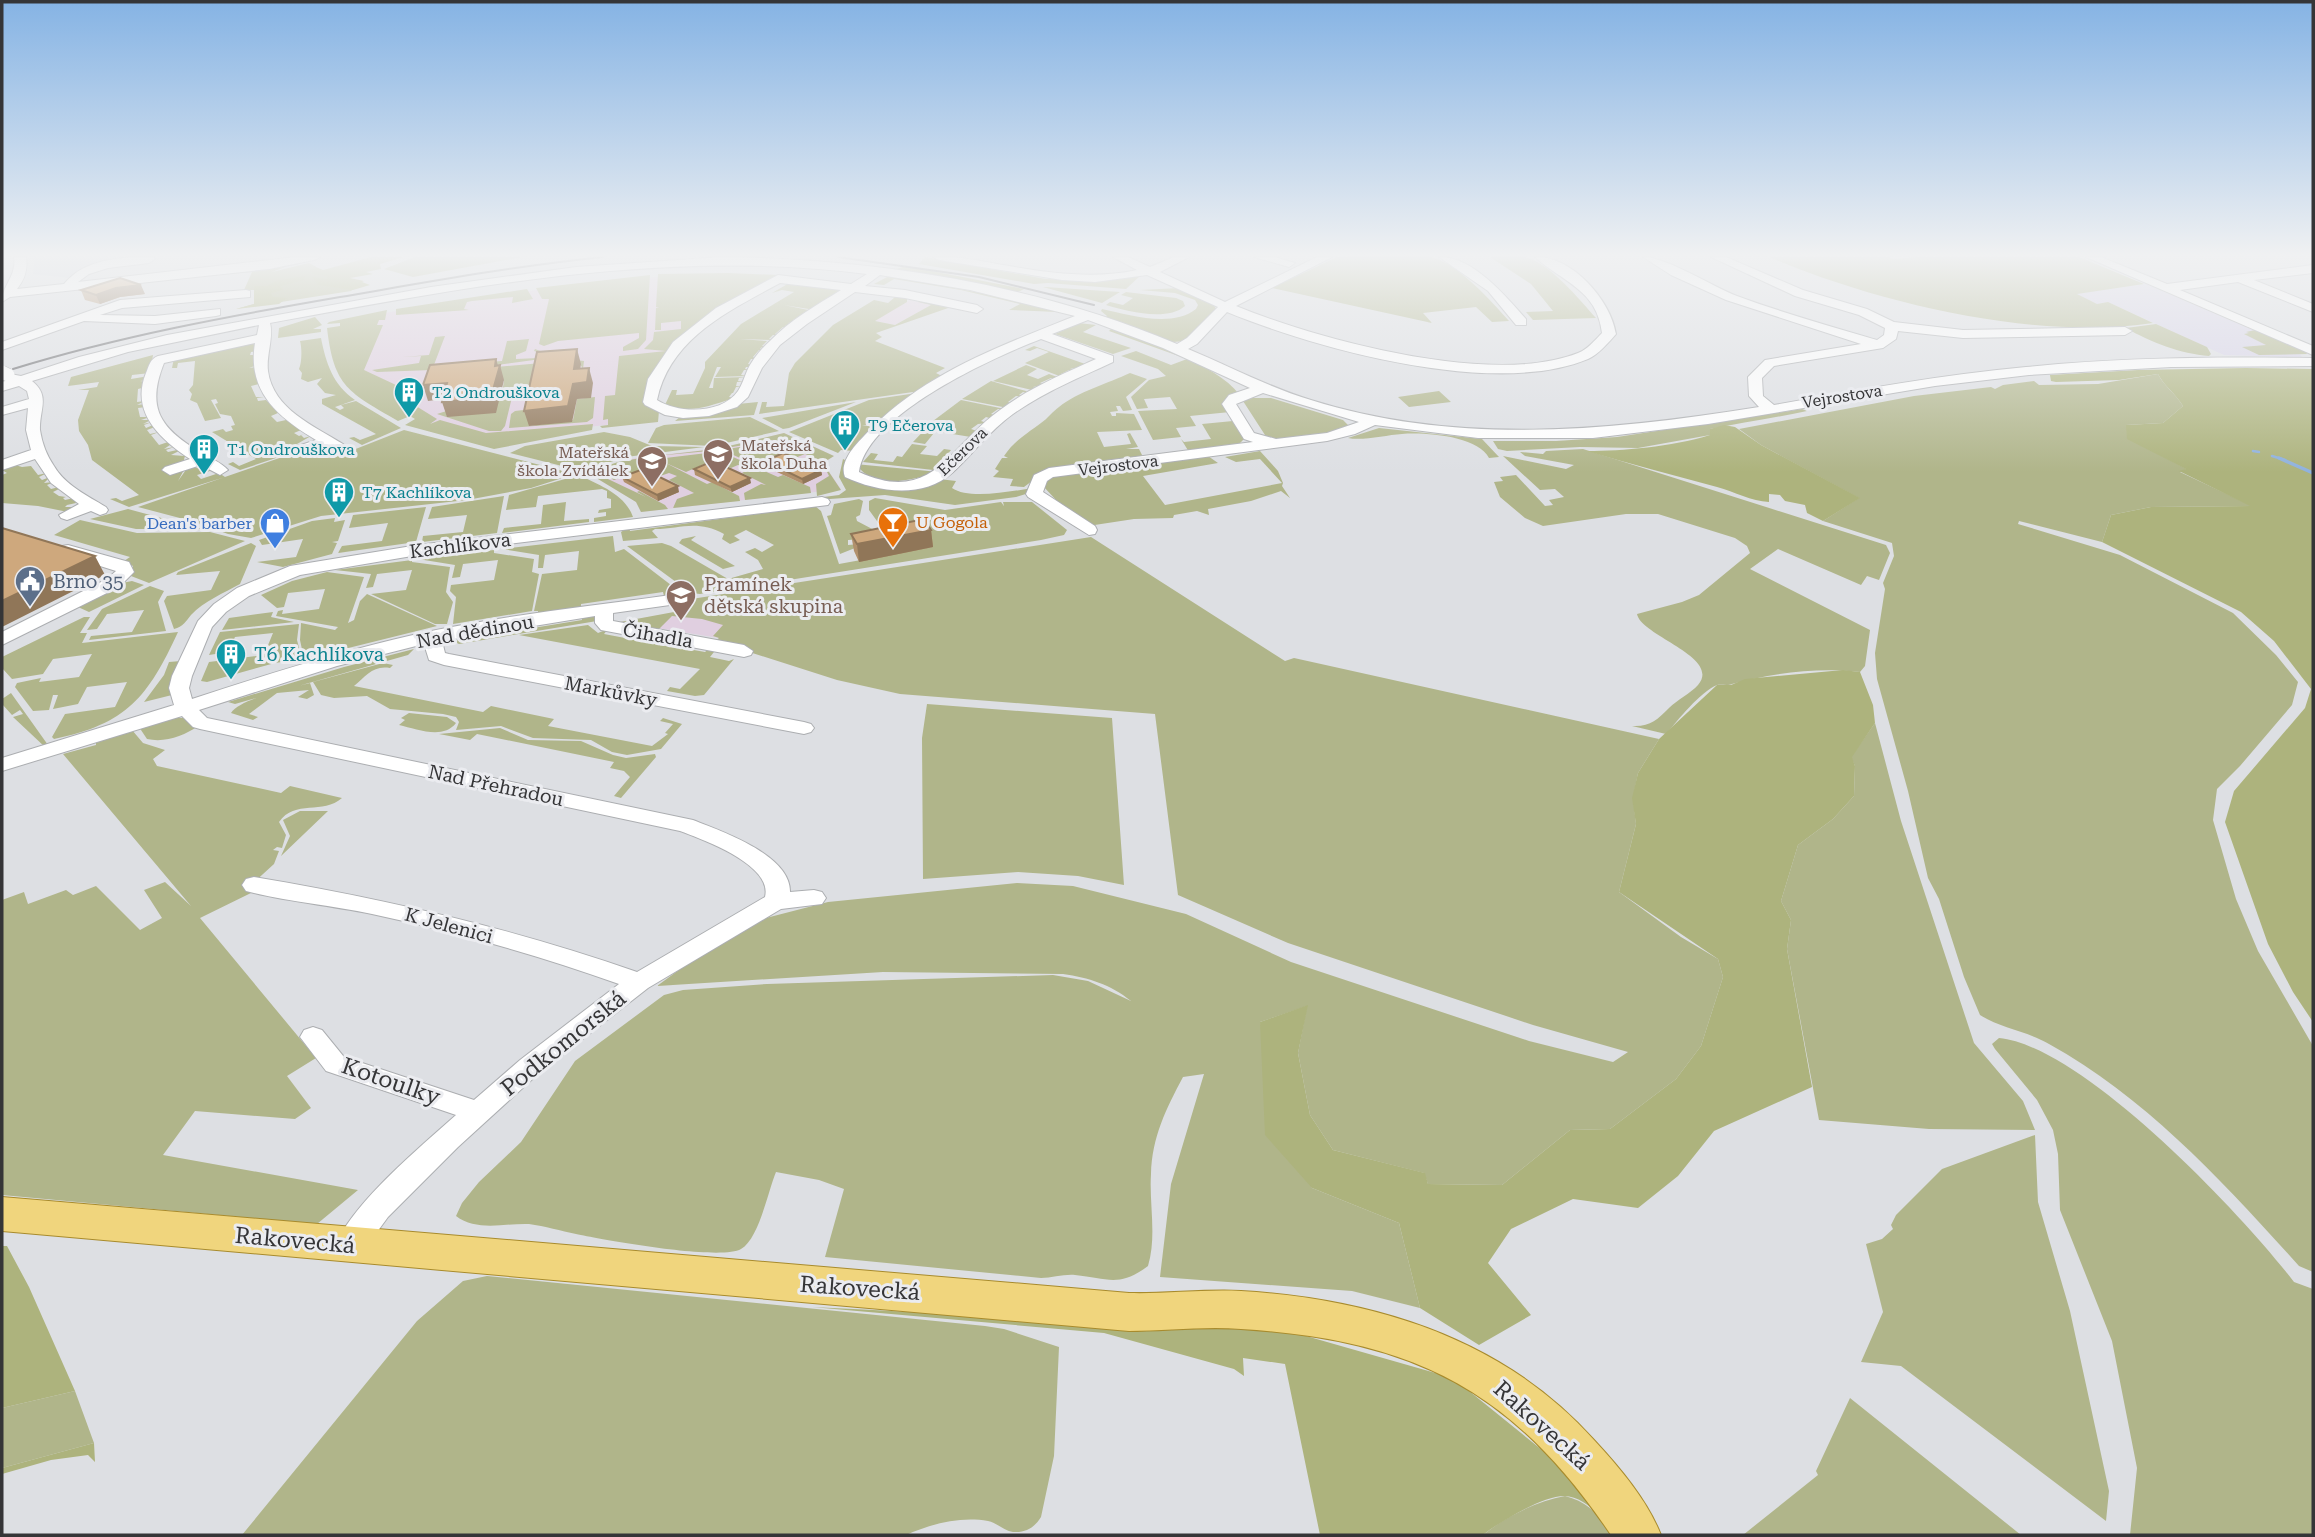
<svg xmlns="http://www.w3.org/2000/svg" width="2315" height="1537" font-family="'Roboto Serif',serif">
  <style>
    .commercial { fill: #d6d2e8 }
    .built { fill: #cfd4de }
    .education { fill: #e0cfe0 }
    .green { fill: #b0b58a }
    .forest { fill: #adb37d }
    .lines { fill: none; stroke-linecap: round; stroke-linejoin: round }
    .stream-far1 { stroke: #90b2de; stroke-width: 2.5 }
    .stream { stroke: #90b2de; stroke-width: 3.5 }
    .minor-casing { stroke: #acaeb1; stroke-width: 2 }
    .major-casing { stroke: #a88b2d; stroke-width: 2 }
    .minor { fill: #fff; fill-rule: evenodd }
    .major { fill: #f0d57d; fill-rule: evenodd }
    .tram { stroke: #6a6b6e; stroke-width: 2 }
    .minor-bridge-casing { stroke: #acaeb1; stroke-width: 14; stroke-linecap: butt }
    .minor-bridge { stroke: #fff; stroke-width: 13 }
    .wall { fill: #b1906c }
    .shaded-wall { fill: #907658 }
    .building { fill: #cea87d; stroke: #907658; stroke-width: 2 }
    .labels { text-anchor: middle; stroke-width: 6; stroke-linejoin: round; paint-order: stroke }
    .far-culture-label { font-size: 16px; fill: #0d838f; stroke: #ebecf0; text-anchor: start }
    .far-street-label { font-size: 16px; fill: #353537; stroke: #ebecf0 }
    .far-education-label { font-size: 16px; fill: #785e54; stroke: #ebecf0; text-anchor: start }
    .far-food-label { font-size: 16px; fill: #c56008; stroke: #ebecf0; text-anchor: start }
    .far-shop-label { font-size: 16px; fill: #366cbe; stroke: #ebecf0; text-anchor: end }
    .street-label { font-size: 19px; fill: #353537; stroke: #ebecf0 }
    .service-label { font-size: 19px; fill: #4e5e75; stroke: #ebecf0; text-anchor: start }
    .education-label { font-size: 19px; fill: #785e54; stroke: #ebecf0; text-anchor: start }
    .culture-label { font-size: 19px; fill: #0d838f; stroke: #ebecf0; text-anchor: start }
    .near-street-label { font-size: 23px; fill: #353537; stroke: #ebecf0 }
  </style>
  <rect width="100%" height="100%" fill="#dddfe3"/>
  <path class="commercial" d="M2146 284 2295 348 2302 357 2224 355 2108 302 2097 304 2075 294Z"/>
  <path class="built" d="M35 257H134L89 275 70 278 33 274Z"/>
  <path class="education" d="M688 276 700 319 666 351 649 378 640 397 642 421 479 439 428 423 353 381 371 315 528 291 642 278Z
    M910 300 931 305 895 325 874 321Z
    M784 433 834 456 823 463 841 489 641 512 636 502 588 473 635 458 727 447Z
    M706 607 744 620 719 638 620 622Z"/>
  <path class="green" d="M415 257H523L413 277 384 269Z
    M925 257 1046 279 1084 280 1141 275 1126 289 1048 283 1034 284 919 264Z
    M1337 257C1362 257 1407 252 1430 257 1457 262 1491 301 1509 321L1492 322 1476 307 1423 313 1432 323 1272 288Z
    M1490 257C1501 257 1513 255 1524 257 1548 261 1580 300 1596 318L1533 320 1526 312 1553 311 1531 284Z
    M1769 257H1888L1893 259 1918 257H2079L2144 284 2077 294 2097 304 2108 302 2153 323C2036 341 1877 303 1769 257Z
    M315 259 295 265 254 270 285 267 272 272 309 263 355 288 351 291 236 309 254 304V290H244L252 272 208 276 212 273Z
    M906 266 1024 289 1016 293 893 270Z
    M728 273 779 275C739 297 694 315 669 352H666L645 389 659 411 658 422 602 428 600 426 608 425V419L603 420 605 396 615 395 619 356 666 351 644 349 653 340 654 332 681 329V321L661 323V330H655L656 308 659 307H656L658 274Z
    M650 275 646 340 638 349 623 351V347L639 338V333L558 341 544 346 539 344 549 299H542L536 288Z
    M889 276 1008 298 1058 312 1009 310 1020 304 961 290 894 279 884 285 874 284Z
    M791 282 793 285 802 286 806 283 847 288 814 307 815 310 784 305 813 311H807L793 320 796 322 788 323 792 325H785L789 327H783L775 334 779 336 773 335 769 339 774 340 739 339 767 341 762 346 768 347H762L760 349 766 350H759L753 357 757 359H751L748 364 754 365 753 367H746L745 369 751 370H744L741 375 747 376 715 377 721 367H717L709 388H713L714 378 746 377 739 378 738 381H745L737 382 736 386 742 387H736L733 393H739H732L729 397 735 398C705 407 697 412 664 407L672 390H677L676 395 693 394 705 368V362L741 324 794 292 782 290 772 293Z
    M1043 287H1045L1120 292 1102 303Z
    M1179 288 1214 305 1216 309 1185 341 1173 342 1105 318 1107 316 1101 311 1102 309C1129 315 1172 328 1196 309L1198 305 1195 300 1175 293 1140 290Z
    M527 289 533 299 512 303 513 297 472 301 467 302 464 309 469 310 396 315V309Z
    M1126 292 1176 298 1183 301 1185 306C1167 322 1126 311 1106 305L1110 302 1123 305 1133 298 1121 295Z
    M907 296V302L875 321 895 325 931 305 918 302 927 300 954 306 876 333 882 337 875 341 945 368 936 373 942 376 920 391 759 414 762 402H767L766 407 784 406 789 373 795 363 833 325 874 300 888 303 895 297Z
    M387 310 385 320H379L377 325H383L364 370 396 385 416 406 437 419 430 424 440 420 486 433 593 424 592 430 494 449 405 425 415 419 410 416 398 421C349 392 334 388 327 328L340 326V323L327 324 329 322Z
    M315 317 322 325 313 329H321V332L278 338 279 328Z
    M1079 323 1096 325 1083 332 1131 348 1113 354 1055 334Z
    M2156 324 2207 347 2211 354 2209 356C2181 354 2150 342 2126 328Z
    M1111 329C1147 341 1216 364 1239 394L1230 412 1190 416 1196 426 1176 428 1181 437 1153 440 1138 411 1177 409 1170 397 1144 399 1148 408 1137 409 1131 397 1149 380 1166 376 1158 369 1121 356 1136 351 1171 365 1187 359 1109 331Z
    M2255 330 2306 352 2307 354 2259 355 2242 347 2266 345 2244 334 2249 333 2246 332Z
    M445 336 432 370 377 372 372 370 419 363 421 356 402 357 429 355 435 337Z
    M321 338C326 363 333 385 355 400L335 407 340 410 344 408 341 405 356 401 401 428 362 445 349 438 354 437 360 440 376 434 322 404V399L336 395 325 393 317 384 322 378 308 382 301 379 302 373 299 369C302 362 302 348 300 341Z
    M529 339 526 351 516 355V359L538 358 540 353 534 351 535 349 556 357 489 366V362L502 361 507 341Z
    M253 343 257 344 258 351 251 352 250 355H257V365L249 368 256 367 259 384 251 386 256 397H264L257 398 258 401 266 400 278 413 271 416 277 422 286 420 301 430 294 433 299 436 306 433 301 435 304 438 311 436 297 444 303 446 283 452 285 455 240 470 228 464 233 462 239 466 256 459 212 432 223 429 226 432 233 430 231 426 235 425 231 416 220 414 215 404 218 403 216 399 211 400 221 418 205 421 197 403 190 400 192 394 189 390 193 385 195 361 178 363 177 368H172L174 358Z
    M1034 346 1088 365 1070 369 1075 371 1069 370 1061 374 1062 377 1025 363 1049 352 1037 348 1030 351 1025 350Z
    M153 355 150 373 132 375 131 379 149 376 148 380 140 381 147 382 146 387 138 389 137 402 145 401 137 405 145 404 146 407 138 408 140 417H150L141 420H151L143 424 152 422 144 425 146 428 153 425 155 427 147 430 150 434 159 432 151 435 159 445 168 442 170 445 164 449 174 447 166 450 168 452 177 450 179 451 171 455 185 456 183 463 185 468 178 481 188 467 213 470 197 475 201 479 219 473 225 477 129 507 110 499 116 498 122 501 139 495 92 460 88 445 79 431 78 420 89 390H78L97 387 99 382 68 386 71 377Z
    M575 360 584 361 583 369 580 364 569 365 536 388 502 392 504 381 439 372Z
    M1026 365 1037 369 1027 375 1038 379 1049 374 1060 378H1051L1040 383 1045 385 1033 387 1038 389 1032 390 993 381Z
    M1130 373 1147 379 1126 397 1132 410 1123 411 1120 406H1116L1118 411 1110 412 1112 416H1116V413L1134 414 1142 430 1097 432 1104 447 1131 444 1127 434 1130 433 1138 447 1126 449H1139L1143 457 1073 464 1032 481 1024 487 1010 486 1013 479 993 477 999 471 995 469 1002 458H1008L1004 456C1014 441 1025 435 1041 423 1047 419 1053 411 1059 407 1077 392 1109 383 1130 373Z
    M2158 374C2163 385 2176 394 2183 406L2163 423 2126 425 2160 455 2187 469 2180 472 2252 506 2151 507 2111 515 2102 542 2019 521 2018 524 2120 555 2233 613 2276 655 2298 682 2292 705 2240 766 2217 789 2213 820 2236 899 2258 951 2313 1046V1272L2299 1266C2224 1183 2148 1099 2049 1044 2027 1031 2000 1028 1980 1015L1964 977 1939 899 1928 878 1908 791 1877 679 1875 653 1885 589 1883 583 1894 556 1892 543 1823 521 1859 498 1761 445 1739 429 1914 396 1991 387 1995 389 2003 385 2034 381 2039 385 2098 384Z
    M991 381 1026 391 1029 394 1023 392 1019 395 1024 397 1016 396 1008 402 1013 404 1008 408 962 399Z
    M1439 391 1451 402 1409 407 1398 397Z
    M513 393 505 426 501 431H489L437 414 500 394Z
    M917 393 877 425H862L874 427 854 451 841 450 838 453 789 432 869 400Z
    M595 397 593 418 587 422 509 428 511 414 515 411 532 409 529 426 573 420 577 399Z
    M1252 398H1271L1343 420 1349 426C1324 438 1287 443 1261 436L1265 435 1243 401Z
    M961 400 1005 409H998L991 414 995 415 993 419 986 417 981 421 987 423 978 424 971 429 977 431 971 437 940 432 946 424 942 423 935 432 928 431 934 433 925 444 913 442 933 421Z
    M758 402 754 415 675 421 680 417 738 404Z
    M856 402 789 428 783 429 762 418Z
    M1802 409 1807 411C1774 418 1741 423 1710 429V435L1638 448 1580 447 1507 451 1498 449 1493 441H1556L1617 437Z
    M750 417 779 431 713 446 648 443 656 428 664 425Z
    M1233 421 1244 439 1239 444 1189 452 1181 439 1184 442 1211 439 1202 424Z
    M1379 428 1482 439 1499 457 1489 458C1478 436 1425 432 1402 434 1386 435 1363 441 1348 438Z
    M404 430 575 474 531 488 467 500 321 516 251 538 228 534 195 522 138 507 294 453 348 452Z
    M604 432 630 437 652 446 704 447 626 457 582 471 510 453 525 446Z
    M784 433 834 456 823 463 841 490 817 496 816 484 829 476 827 472 801 461 810 456 805 454 795 458 784 454 794 449 793 448 783 453 779 451 792 448 775 440 720 449V448Z
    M774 441 778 443 768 448 781 454 756 465 722 450Z
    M912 444 927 446 920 454 937 456 944 449 951 450 946 456 953 458 950 461 942 460 938 467 942 471 863 462 871 453 878 454 874 460 893 462 897 456 902 457Z
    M715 449 778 477 783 475 810 487 811 493 745 500 744 493 761 484 766 485 742 473 749 469 738 465 731 468 715 461 722 458 709 451 655 456Z
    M1583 449 1886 545 1890 553 1879 580 1867 576 1861 585 1778 549 1750 569 1870 630 1865 666 1860 672C1819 667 1771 673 1732 684 1728 686 1721 684 1717 685 1700 692 1678 720 1666 734L1632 726C1650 727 1657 720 1669 708 1677 700 1691 693 1698 685 1722 657 1641 636 1637 614L1682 602 1699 595 1750 553 1747 546 1735 538 1658 514H1626L1543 526 1525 518 1500 497 1494 482 1503 481 1500 477 1516 475 1545 506 1553 505 1549 500 1564 497 1555 489 1540 490 1503 456 1566 469 1574 465 1525 456 1520 452 1543 454 1546 451Z
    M1260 451 1278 471 1283 483 1282 486 1290 498 1281 491 1251 501 1208 509 1209 515 1197 511 1174 515 1173 518 1134 519 1088 526 1057 501 1043 486 1052 477 1058 476 1208 456 1218 463 1143 476 1165 505 1282 483 1260 459 1236 462 1225 457Z
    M707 453 718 458 686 472 657 459Z
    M652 456 707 484 712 482 739 496 740 501 673 508 677 499 694 493 669 480 677 476 669 473 660 476 655 474 663 470 642 459 651 466 614 480 599 472 617 465 595 470 618 462Z
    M843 459 847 461 845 469 882 487 939 479 956 481 952 488C969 500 1012 491 1033 488L1029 493 1016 497 955 505 885 495 816 500V498L839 495 846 490 839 477Z
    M8 463 22 467 31 466 38 475 47 473 39 477 42 480 50 477 44 483 54 482 47 485 51 489 59 487 61 488 53 492 59 496 66 497 63 498 65 500 74 498 76 503 67 505 65 507H74L68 512 38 506 2 503V475L7 473 2 470V466Z
    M855 464 939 472C915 479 880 490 860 469L857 470Z
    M591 471 646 497 637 492 639 491 665 505 668 509 641 512 636 502 588 473Z
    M579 475C599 485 625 494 633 517L594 522V518L606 516V512L598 513 599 510 611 508V499L607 498V491L602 489 538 496 536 507 506 510 509 495Z
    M504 496 497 533 422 542 423 536 463 532 467 515 428 519 432 507Z
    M875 498 945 510 1001 502 1004 506 1003 502H1032L1067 530 1064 535 1041 540 700 594 691 593 627 546 662 543 671 546 728 579 763 569 758 560 745 552 755 548 762 552 774 545 746 530 734 536 740 540 730 544 722 539 724 534C697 519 680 529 655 529L652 531 658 538 623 541 621 532 629 527 630 531 815 506 821 511 839 564 932 547 893 543 869 510V501Z
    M859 499 863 501 860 515 856 517 857 521 876 531 862 539 848 540V545L860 544V546L840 554 827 516 831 515 834 504Z
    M566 502 564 521 589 519V522L502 533 504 528 541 524 543 505Z
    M426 507 416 542 338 553 342 546 382 541 388 523 349 528 353 515Z
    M128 509 202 529H136L90 519Z
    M335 518 334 522 345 520 338 541 332 542 337 543 332 554 283 567 257 562 296 557 303 539 262 545 259 540 312 521Z
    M80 520 137 533 210 532 245 541 149 583 131 576 133 566 124 561 130 557 54 535Z
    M613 536 615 552 624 549 684 595 676 598 672 595 664 596 663 592 581 604V609L538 615V611H534L542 574 577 570 579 551 545 555 543 568H538L539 555 502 549Z
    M696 536 691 540 735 566 723 569 679 543 682 539Z
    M1091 537 1285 661 1294 658 1659 739 1638 773 1633 798 1636 824 1619 892 1681 937 1718 959 1723 977 1701 1046 1676 1079 1610 1129 1570 1130 1502 1185 1428 1184 1424 1173 1333 1150 1310 1115 1298 1053 1307 1006 1260 1022 1312 1188 1399 1223 1420 1308 1352 1291 1160 1277 1171 1184 1204 1074 1183 1077C1166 1109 1152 1137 1151 1174 1149 1204 1157 1236 1148 1266 1119 1288 1107 1278 1075 1275 1064 1274 1052 1278 1041 1278L825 1257 844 1189 819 1180 776 1172C768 1191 759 1239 741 1249 720 1261 605 1240 576 1234 561 1231 545 1226 529 1224 505 1223 477 1232 456 1216L462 1203 479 1182 521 1142 575 1061 664 995 683 990 767 984 1053 975 1088 981 1131 1001C1110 984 1089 978 1063 974L883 972 657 986 724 937 766 918 828 902 1017 883 1073 886 1186 914 1291 962 1529 1041 1613 1062 1628 1052 1533 1025 1288 943 1178 895 1155 714 900 694 837 680 715 641 719 638 713 636 723 625 702 619 672 616 659 629 620 622 674 612 672 602Z
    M251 543 256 546 240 584C224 593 204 601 191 615 186 621 183 627 174 629L164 601 167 596 211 590 220 571 176 575 178 572Z
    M494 550V553L534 559 532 572 539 574 532 611 453 624 456 597 450 591 451 585 494 580 498 560 463 564 460 577 452 578 455 565 418 559Z
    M412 560V562L450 567 446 592 453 602 447 624H435L371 594 406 590 412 570 377 574 373 587 366 588 371 574 335 570Z
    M327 572 364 577 348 623 354 620 360 601 367 594 437 626 304 659 300 640 301 623 335 630 338 627 276 616 278 611 283 610 282 614 319 609 325 589 288 593 284 607 277 608 261 595 292 581Z
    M132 581 144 585 89 612 78 607 122 583Z
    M150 586 164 591 158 602 166 631 89 640 91 636 132 632 144 610 107 614 97 629 87 630 102 609Z
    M273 612 271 617 294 622 222 630 229 618Z
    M582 615 596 616 597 621 459 644 453 641 582 620Z
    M84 617H90L80 633H87L82 643 178 632C148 697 127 724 54 739L52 737 65 714 115 707 127 682 87 687 78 704 53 709 58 695H53L49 710 33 711 15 687 17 683 41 678 39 682 79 677 92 654 53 659 43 674 12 679 2 668V657Z
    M299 624 297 640 302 659 275 663 207 682 201 681 209 662 264 655 273 633 235 637 228 652 209 655 220 632Z
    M588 625 598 633 608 629 604 634 641 641 649 637 645 641 684 649 692 645 688 649 705 652 710 648 714 652 710 657 729 661 734 659 704 695 695 696 667 691 670 687 680 689 700 669 519 635Z
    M414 649 408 655 235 704 228 702 344 667Z
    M181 661 172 695 144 702 164 675 169 662Z
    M383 663 393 665 390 668C373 665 366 676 354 686L483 712 491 706 554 719 548 726 652 746 668 734 665 733 673 724 660 721 663 718 682 724 661 749 627 755 612 752 591 740 533 738 501 726 456 730 459 722 456 717 443 714 390 709 367 696 334 698 321 695 313 682Z
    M310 683 314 695 307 699 298 697 309 690 277 693 249 714 258 717 253 720 231 713C241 698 292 688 310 683Z
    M11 693 48 745 46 748 13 717 23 714 20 710 12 715 2 704V699Z
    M927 704 1112 718 1124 885 1078 876 1018 872 923 879 922 738Z
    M409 713 447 717 456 723C443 740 417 729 399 725L405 720 401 718Z
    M173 718H183L198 726C184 736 165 743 147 739L139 727Z
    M1875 723 1901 821 1974 1043 2023 1101 2035 1130 1929 1129 1819 1120 1787 949 1791 920 1781 901 1798 845 1833 819 1854 796 1855 766 1851 757Z
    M500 728 528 740 581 741 613 755 626 758 655 754 656 757 621 798 614 796 630 777 624 771 610 768 614 762 477 734 470 740 439 734Z
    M132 730 143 743 165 750 153 759 157 766 281 793 290 786 342 798C323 815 295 799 279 822L286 835 282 848 277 847 273 850 279 851 274 864 251 885 253 892 200 918 316 1058 287 1076 311 1108 295 1119 195 1111 163 1155 358 1190 317 1224 2 1195V900L24 892 28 904 66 890 73 895 96 886 140 930 162 918 144 890 165 882 191 906 63 754 96 745V743Z
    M300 811H328L281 856 290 836 283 820Z
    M1999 1038C2083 1046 2243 1215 2294 1282L2313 1289V1535H2130L2137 1468 2112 1341 2060 1210 2058 1154 2053 1130 2037 1100 1995 1049 1992 1044Z
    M2035 1135 2038 1202 2070 1311 2109 1491 2106 1521 1901 1366 1861 1362 1883 1312 1866 1244 1882 1239 1893 1229 1891 1225 1896 1215 1942 1169Z
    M487 1276 985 1326 1004 1329 1059 1347 1054 1456 1041 1517C1035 1527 1026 1533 1013 1532 1005 1531 997 1523 988 1521 960 1516 931 1524 906 1535H242L417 1321 463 1281Z
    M75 1391 94 1443 2 1468V1408Z
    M1850 1398 2021 1535H1743L1818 1475 1816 1471Z
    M1565 1496C1589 1502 1600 1516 1613 1535H1483C1505 1517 1537 1501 1565 1496Z"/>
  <path class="forest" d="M371 257H404L380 264 381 269 366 272 373 274 350 278 364 281 362 282 370 285 353 290 318 285 312 277 327 279V276L313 274 310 270 318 268 323 270Z
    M305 276 304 280 281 286 283 290 271 293 273 297 287 298 279 304 236 309 254 304V286H267L275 281Z
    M2246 368 2313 369V1022L2293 992 2268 944 2225 822 2234 791 2305 708 2311 689 2274 641 2241 612 2102 542 2111 515 2151 507 2250 506 2179 471 2186 469 2127 439 2126 425 2163 423 2183 406C2176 394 2164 386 2158 374L2119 380 2056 382 2051 381 2050 375 2138 370Z
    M1724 425 1735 427 1761 445 1860 498 1823 521 1807 513 1805 505 1785 501 1780 495 1769 494V502C1751 501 1735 492 1717 487 1674 475 1630 464 1587 451 1623 451 1671 447 1710 435V429Z
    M1843 670 1860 672 1873 705 1875 723 1852 757 1855 766 1854 796 1833 819 1798 845 1781 901 1791 920 1787 949 1812 1087 1714 1131 1678 1176 1638 1208 1573 1199 1511 1229 1488 1263 1531 1315 1479 1345 1420 1308 1399 1223 1312 1188 1265 1135 1260 1022 1308 1005 1298 1053 1310 1115 1333 1150 1425 1173 1428 1184 1502 1185 1570 1130 1610 1129 1676 1079 1701 1046 1723 977 1718 959 1619 892 1636 824 1632 798 1638 773 1659 739 1717 685H1731L1745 679Z
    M2 1246H7L29 1287 75 1391 2 1408Z
    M812 1307C970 1314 1127 1326 1285 1331L1306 1336 1453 1378 1568 1471 1599 1514C1589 1506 1578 1496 1564 1496 1543 1496 1499 1522 1483 1535H1320L1285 1364 1243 1358 1244 1376 1234 1369 1104 1333Z
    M94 1443 95 1462 88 1455 51 1460 2 1474V1468Z"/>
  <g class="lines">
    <path class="stream-far1" d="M2253 451 2259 452
      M2272 456 2285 460"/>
    <path class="stream" d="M2279 458 2313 473"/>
    <g class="minor-casing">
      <path id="minor" d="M14 257H26C28 269 25 279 17 289L64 284C85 258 123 257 153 257L155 259 149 263 108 268 89 274 78 282 296 257H320L314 260 269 269 10 297 2 302C2 285 17 276 14 257Z
        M722 257C876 259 1035 284 1177 344L1187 338 1218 307 1147 275 1095 282 1062 280 939 260 933 257C955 256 976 260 997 264 1043 272 1092 280 1137 270L1113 257H1128L1150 267 1174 257H1189L1160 272 1225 302 1317 257H1332L1236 306C1319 340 1492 387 1578 353 1587 350 1595 340 1602 333 1597 289 1562 282 1535 257 1571 255 1611 300 1616 334 1609 342 1598 355 1588 359 1495 398 1317 349 1227 312L1197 344 1188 349C1229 366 1268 387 1311 400 1457 446 1610 431 1759 407L1749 396 1748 377 1765 360 1861 344 1726 300 1671 275 1643 257C1667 257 1711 286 1737 296 1783 313 1830 326 1877 340L1884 335 1885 328 1859 315 1795 296 1711 257H1726L1803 290 1867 309 1894 322 1963 330 2125 327 2132 331 2125 335 1963 338 1898 331 1896 339 1883 348 1774 366 1762 378 1763 396 1774 405C1858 390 1941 375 2026 367 2121 357 2217 357 2313 358V366L2171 367 2029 375 1935 386 1708 424 1593 438H1478L1375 425 1355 434 1327 441 1053 477 1047 481 1043 492 1095 526 1097 530 1095 534 1089 535 1028 497 1026 494 1034 475 1049 468 1253 442 1244 439 1222 404 1229 395 1250 388 1163 348 1088 320 1052 334 1113 356V362C1079 378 1044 392 1013 414 989 431 973 454 952 473 923 499 877 492 845 477 839 463 854 446 864 436 921 374 998 347 1075 316L970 290 880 275 865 286 905 290 977 305 983 309 977 313 905 298 855 292 807 324 780 345 762 368 748 397 737 407 709 416 683 418 665 415 645 405 643 402 648 379 673 342 716 308 778 275 851 284 867 274C667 248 466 287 270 323 274 337 266 355 268 371 273 409 314 426 343 444L346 447 343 450 338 452 326 446 294 457 289 455 286 452 289 449 316 440C278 417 247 392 255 343L164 363C146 408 160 428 200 452 209 458 221 462 228 470L220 475 201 465 170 475 162 470 165 467 190 459C160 439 130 412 146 373 149 366 150 359 158 356L257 335 259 325 128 352 32 381C51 396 39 410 40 430 42 443 47 456 54 466 65 485 88 496 106 507L108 510 106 513 100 515 91 511 67 520 61 518 59 515 79 504 51 483 35 459 2 470V460L31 450 26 430 28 408 2 415V407L29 399 27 391 19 386 2 391V382L8 380 3 376 5 373 21 376 79 357 167 335 431 287 576 267ZM780 283 841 290C817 305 790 320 770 341 761 349 752 360 747 371 744 378 742 385 738 391 722 414 679 414 657 400 670 338 729 311 780 283ZM1041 339 1096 359C1063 374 1029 388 1000 410 950 445 933 506 859 472 867 414 992 358 1041 339ZM1263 393 1359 422 1327 433 1276 439 1254 433 1236 404Z
        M1254 257H1275L1295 263 1289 267Z
        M1439 257C1471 255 1506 296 1526 319V325H1516L1488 291Z
        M2086 257H2101L2167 284 2313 265V273L2254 280 2313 304V312L2238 282 2180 290 2313 346V355Z
        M246 290 250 291V297L122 308 100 315 155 316 220 309V315L216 316 155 324 84 321 2 350V342L120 300Z
        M822 497 828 499 830 502 828 505 418 555 300 575 249 596 226 612 212 627 192 676 189 688 192 699C265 675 338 652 413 635 498 616 585 607 671 595L680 600 677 604 613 613V621L744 645 753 651 751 655 744 657 601 630 595 623V616L442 641 445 653 449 654 804 722 811 724 814 728 811 732 804 734 444 665 429 660 424 644 337 666 199 710 207 718 693 820C721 831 791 855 790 892L814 890 822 892 826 898 822 904 781 909 648 988 538 1074 458 1147 388 1217 361 1254 350 1258 339 1254 335 1245C356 1200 418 1149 456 1115L326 1071 300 1037 304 1030 313 1027 322 1030 344 1057 474 1100 520 1060 619 984C538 955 456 932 372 914 330 905 287 902 246 891L242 885 246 879 254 877C385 899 512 928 637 972L765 897C773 865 704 840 680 831L200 729 193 727 182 716 2 771V758L174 705 169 688 172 676 198 621 214 604 237 588 290 566 418 545Z
        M68 545 129 562 134 572 119 587 2 645V632L107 579 116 571 62 554 59 550 62 546Z"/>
    </g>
    <g class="major-casing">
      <path id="major" d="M2 1197 1129 1293C1166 1294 1204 1289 1241 1291 1373 1299 1503 1338 1594 1440 1620 1468 1647 1500 1661 1535H1611C1513 1390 1415 1340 1241 1329 1204 1326 1166 1331 1129 1331L2 1231Z"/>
    </g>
    <use href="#minor" class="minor"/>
    <use href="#major" class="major"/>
    <path class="tram" d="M838 257 979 277 1094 305
      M13 369C120 336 230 316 340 297 428 282 515 266 603 257"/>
    <g class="minor-bridge-casing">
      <path id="minor-bridge" d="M2 372 8 375"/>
    </g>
    <use href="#minor-bridge" class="minor-bridge"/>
  </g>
  <path class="wall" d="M81 290 145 294 120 297 100 304 85 300Z
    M765 461 821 470 822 475 803 484 766 467Z
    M694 469 751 483 732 492 695 475Z
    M622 477 679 492 658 501 624 482Z
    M931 530 933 547 859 562 854 551 851 534Z"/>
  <path class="shaded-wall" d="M141 285 145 294 120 297 100 304 96 295 116 288Z
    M577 349 581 364 578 383 589 368 593 383 591 398 577 399 572 422 529 426 524 411 574 369Z
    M496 359 499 369 500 365 504 380 496 413 447 417 442 402 495 366Z
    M447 383 452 398 428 401 423 385Z
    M821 470 822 475 803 484 802 479Z
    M750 478 751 483 732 492 730 487Z
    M678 486 679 492 658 501 657 495Z
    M931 530 933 547 859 562 857 544Z
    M95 556 105 575 2 627V601Z"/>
  <path class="building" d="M120 278 141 285 116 288 96 295 81 290Z
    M577 349 574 369 589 368 587 382 573 384 568 406 524 411 537 352Z
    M496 359 495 366 500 365 491 397 442 402 447 383 423 385 430 365Z
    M783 453 821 470 802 479 765 461Z
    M713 461 750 478 730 487 694 469Z
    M643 469 678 486 657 495 622 477Z
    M924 519 931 530 857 544 851 534Z
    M2 528 95 556 2 601Z"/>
  <linearGradient id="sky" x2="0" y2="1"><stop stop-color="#85b3e4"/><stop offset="0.54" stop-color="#f0f1f2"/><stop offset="1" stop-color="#f0f1f2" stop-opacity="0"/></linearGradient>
  <rect width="2315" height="472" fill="url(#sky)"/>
  <defs>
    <g id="building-pin" transform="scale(1.575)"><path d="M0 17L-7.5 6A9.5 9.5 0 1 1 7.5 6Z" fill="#0f9aa8" stroke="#ebecf0"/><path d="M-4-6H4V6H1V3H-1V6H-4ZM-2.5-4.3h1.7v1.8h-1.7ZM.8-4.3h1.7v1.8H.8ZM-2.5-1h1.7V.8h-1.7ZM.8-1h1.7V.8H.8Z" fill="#fff"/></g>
    <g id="school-pin" transform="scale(1.575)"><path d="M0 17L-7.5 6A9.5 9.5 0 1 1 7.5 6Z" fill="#8d6e63" stroke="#ebecf0"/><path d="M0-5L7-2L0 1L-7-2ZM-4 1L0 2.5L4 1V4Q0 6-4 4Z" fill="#fff"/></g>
    <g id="bar-pin" transform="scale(1.575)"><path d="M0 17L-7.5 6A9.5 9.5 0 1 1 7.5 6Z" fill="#e8710a" stroke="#ebecf0"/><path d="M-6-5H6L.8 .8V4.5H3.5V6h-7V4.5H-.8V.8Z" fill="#fff"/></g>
    <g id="shop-pin" transform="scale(1.575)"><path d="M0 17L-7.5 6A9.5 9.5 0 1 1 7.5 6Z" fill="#3f7fe0" stroke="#ebecf0"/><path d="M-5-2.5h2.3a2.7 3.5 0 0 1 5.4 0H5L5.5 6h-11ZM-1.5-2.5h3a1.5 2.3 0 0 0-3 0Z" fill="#fff"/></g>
    <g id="civic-pin" transform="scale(1.575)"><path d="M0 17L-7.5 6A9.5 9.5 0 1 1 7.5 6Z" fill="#5c6f8a" stroke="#ebecf0"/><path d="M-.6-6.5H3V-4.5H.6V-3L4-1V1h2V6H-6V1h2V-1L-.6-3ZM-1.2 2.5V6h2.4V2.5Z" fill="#fff"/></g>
  </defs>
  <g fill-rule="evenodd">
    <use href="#building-pin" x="409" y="392"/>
    <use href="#building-pin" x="845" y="425"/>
    <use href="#building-pin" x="204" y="449"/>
    <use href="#school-pin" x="718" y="454"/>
    <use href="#school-pin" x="652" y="461"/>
    <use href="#building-pin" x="339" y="492"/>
    <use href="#bar-pin" x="893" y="522"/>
    <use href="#shop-pin" x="275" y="523"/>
    <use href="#civic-pin" x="30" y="581"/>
    <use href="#school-pin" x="681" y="595"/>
    <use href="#building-pin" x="231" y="654"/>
  </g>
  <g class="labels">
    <g class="far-culture-label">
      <text x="432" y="398">T2 Ondrouškova</text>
      <text x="868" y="431">T9 Ečerova</text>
      <text x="227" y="455">T1 Ondrouškova</text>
      <text x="362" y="498">T7 Kachlíkova</text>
    </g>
    <g class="far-street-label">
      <text transform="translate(1842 396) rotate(-9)" y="6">Vejrostova</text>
      <text transform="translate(962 451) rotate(-44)" y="6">Ečerova</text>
      <text transform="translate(1118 465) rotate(-7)" y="6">Vejrostova</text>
    </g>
    <g class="far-education-label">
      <text x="741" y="451">Mateřská<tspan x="741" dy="18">škola Duha</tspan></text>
      <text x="629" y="458" text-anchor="end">Mateřská<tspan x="629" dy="18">škola Zvídálek</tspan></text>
    </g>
    <g class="far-food-label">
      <text x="916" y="528">U Gogola</text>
    </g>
    <g class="far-shop-label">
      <text x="252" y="529">Dean's barber</text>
    </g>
    <g class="street-label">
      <text transform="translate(460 545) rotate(-7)" y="7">Kachlíkova</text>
      <text transform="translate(475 631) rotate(-10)" y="7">Nad dědinou</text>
      <text transform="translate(658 635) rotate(10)" y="7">Čihadla</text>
      <text transform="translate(611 691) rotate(11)" y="7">Markůvky</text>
      <text transform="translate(496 785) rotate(12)" y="7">Nad Přehradou</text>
      <text transform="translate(449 925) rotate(15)" y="7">K Jelenici</text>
    </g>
    <g class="service-label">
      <text x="53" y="588">Brno 35</text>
    </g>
    <g class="education-label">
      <text x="704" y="591">Pramínek<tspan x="704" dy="22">dětská skupina</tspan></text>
    </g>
    <g class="culture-label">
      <text x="254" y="661">T6 Kachlíkova</text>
    </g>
    <g class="near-street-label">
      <text transform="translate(563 1043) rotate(-39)" y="8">Podkomorská</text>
      <text transform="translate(391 1081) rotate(19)" y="8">Kotoulky</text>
      <text transform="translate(295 1240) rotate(5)" y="8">Rakovecká</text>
      <text transform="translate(860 1288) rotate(4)" y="8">Rakovecká</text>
      <text transform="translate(1542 1425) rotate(42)" y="8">Rakovecká</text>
    </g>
  </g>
  <rect width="2315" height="1537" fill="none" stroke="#353537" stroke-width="7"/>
</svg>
